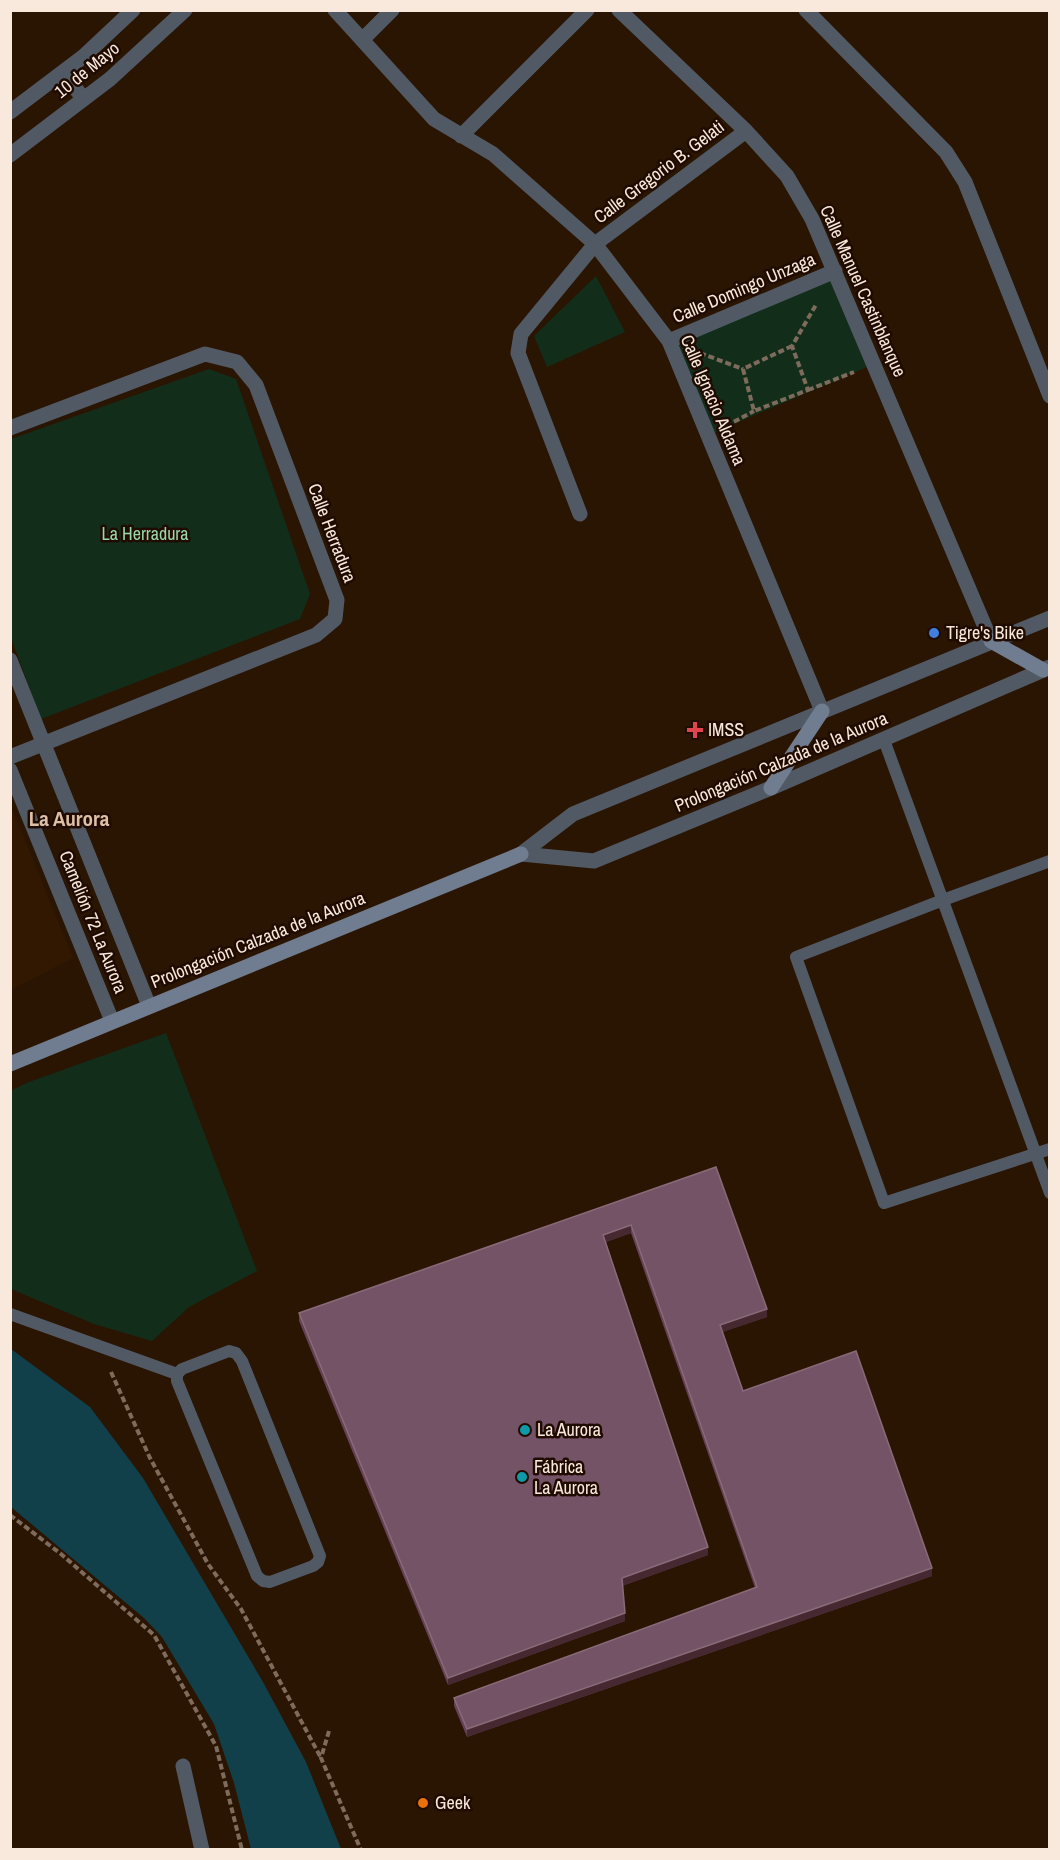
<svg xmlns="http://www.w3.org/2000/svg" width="1060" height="1860" font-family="'Archivo Narrow',sans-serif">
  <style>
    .built { fill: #331800 }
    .green { fill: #122e1b }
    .water { fill: #11404b }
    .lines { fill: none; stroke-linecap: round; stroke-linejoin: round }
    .path { stroke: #7e6b5b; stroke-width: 4; stroke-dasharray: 6 3; stroke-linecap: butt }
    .service { stroke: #515965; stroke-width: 12 }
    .minor { stroke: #515965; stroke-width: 15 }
    .secondary { stroke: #707d90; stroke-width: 15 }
    .wall { fill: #644158 }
    .shaded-wall { fill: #462830 }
    .building { fill: #745366; stroke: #896a79; stroke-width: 1.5 }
    .shop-dot { fill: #3f7fe0; stroke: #200b00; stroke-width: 2 }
    .health-dot { fill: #e0444e; stroke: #200b00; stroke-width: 2 }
    .culture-dot { fill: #0f9aa8; stroke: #200b00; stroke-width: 2 }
    .food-dot { fill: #e8710a; stroke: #200b00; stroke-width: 2 }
    .labels { text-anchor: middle; stroke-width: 5; stroke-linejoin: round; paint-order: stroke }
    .street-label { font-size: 18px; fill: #f9e9dd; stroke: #200b00 }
    .park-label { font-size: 18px; fill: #97d9a9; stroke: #200b00 }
    .poi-label { font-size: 18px; fill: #f9e9dd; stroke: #200b00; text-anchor: start }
    .quarter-label { font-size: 21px; font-weight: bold; fill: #ddbfa7; stroke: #200b00 }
  </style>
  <rect width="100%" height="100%" fill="#2a1502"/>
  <path class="built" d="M10 804 73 958 11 990H10Z"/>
  <path class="green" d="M835 271 874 364 708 435 669 341Z
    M596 276 625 332 547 367 534 336Z
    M209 369 236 379 310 594 300 619 41 719 11 638V439Z
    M166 1033 257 1271 189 1307 152 1341 94 1324 11 1289 10 1091 29 1082Z"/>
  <path class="water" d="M11 1349 90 1407 143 1478 263 1682 306 1762 341 1849H251L234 1783 214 1724 162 1637 144 1618 11 1507Z"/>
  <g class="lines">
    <path class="path" d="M792 346 743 369 754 411 808 390 792 346 817 303
      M700 353 743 369
      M808 390 854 372
      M726 426 754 411
      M111 1372 150 1458 208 1564 241 1609 321 1758
      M10 1515 61 1554 154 1635 216 1746 242 1850
      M329 1731 321 1758 361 1850"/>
    <path class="service" d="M884 740 1050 1193
      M1050 861 943 900 796 957 884 1203 1050 1149
      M10 1314 177 1374
      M229 1351 236 1353 242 1361 320 1556 318 1562 313 1566 270 1582 263 1581 257 1576 177 1381V1374L182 1369Z"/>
    <path class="minor" d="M335 10 434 119 493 154 595 244 669 341 822 711
      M619 10 746 131 787 176 812 219 991 641
      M806 10 946 152 965 182 1050 396
      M362 40 392 10
      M63 73 84 99
      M10 112 84 56 133 10
      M461 136 587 10
      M10 155 110 79 185 10
      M669 341 835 271
      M10 428 205 354 237 362 256 385 337 600 335 619 316 635 10 757
      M580 514 518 353 521 334 595 244 746 131
      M10 660 149 1006
      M10 770 112 1021
      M521 854 573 814 1050 618
      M521 854 594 861 771 788 1050 667
      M183 1766 202 1850"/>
    <path class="secondary" d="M991 641 1043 670
      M771 788 822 711
      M10 1064 521 854"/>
  </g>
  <path class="wall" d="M716 1167 767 1317 722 1332 743 1391 932 1576 467 1737 454 1706V1698L755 1588 631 1233 606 1242 708 1555 622 1586 625 1621 448 1685 299 1321V1313Z"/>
  <path class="shaded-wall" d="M631 1225V1233L603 1243V1235Z
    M767 1309V1317L720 1333V1325Z
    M708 1547V1555L622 1586V1578Z
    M932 1568V1576L467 1737V1729Z
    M625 1613V1621L448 1685V1678Z"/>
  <path class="building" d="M716 1167 767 1309 720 1325 743 1391 856 1351 932 1568 467 1729 454 1698 757 1587 631 1225 603 1235 708 1547 622 1578 625 1613 448 1678 299 1313Z"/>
  <circle class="shop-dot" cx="934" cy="633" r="6"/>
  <path class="health-dot" d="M692 721h6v6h6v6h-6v6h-6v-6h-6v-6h6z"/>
  <g class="culture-dot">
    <circle cx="525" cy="1430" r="6"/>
    <circle cx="522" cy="1477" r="6"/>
  </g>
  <circle class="food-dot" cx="423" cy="1803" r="6"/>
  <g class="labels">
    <g class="street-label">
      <text transform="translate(87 70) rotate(-39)" y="6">10 de Mayo</text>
      <text transform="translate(659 172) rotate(-37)" y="6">Calle Gregorio B. Gelati</text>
      <text transform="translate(744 288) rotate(-23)" y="6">Calle Domingo Unzaga</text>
      <text transform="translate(863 291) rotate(66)" y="6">Calle Manuel Castinblanque</text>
      <text transform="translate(713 400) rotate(67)" y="6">Calle Ignacio Aldama</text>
      <text transform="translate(332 533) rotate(69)" y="6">Calle Herradura</text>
      <text transform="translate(781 762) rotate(-23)" y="6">Prolongación Calzada de la Aurora</text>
      <text transform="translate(93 922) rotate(68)" y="6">Camelión 72 La Aurora</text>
      <text transform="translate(258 940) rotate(-22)" y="6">Prolongación Calzada de la Aurora</text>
    </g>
    <g class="park-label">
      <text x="145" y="540">La Herradura</text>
    </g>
    <g class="poi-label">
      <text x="946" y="639">Tigre's Bike</text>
      <text x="708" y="736">IMSS</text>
      <text x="537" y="1436">La Aurora</text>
      <text x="534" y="1473">Fábrica<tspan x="534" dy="21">La Aurora</tspan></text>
      <text x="435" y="1809">Geek</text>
    </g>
    <g class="quarter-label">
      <text x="69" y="826">La Aurora</text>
    </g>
  </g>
  <rect width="1060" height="1860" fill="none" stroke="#f9e9dd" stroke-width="24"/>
</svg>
